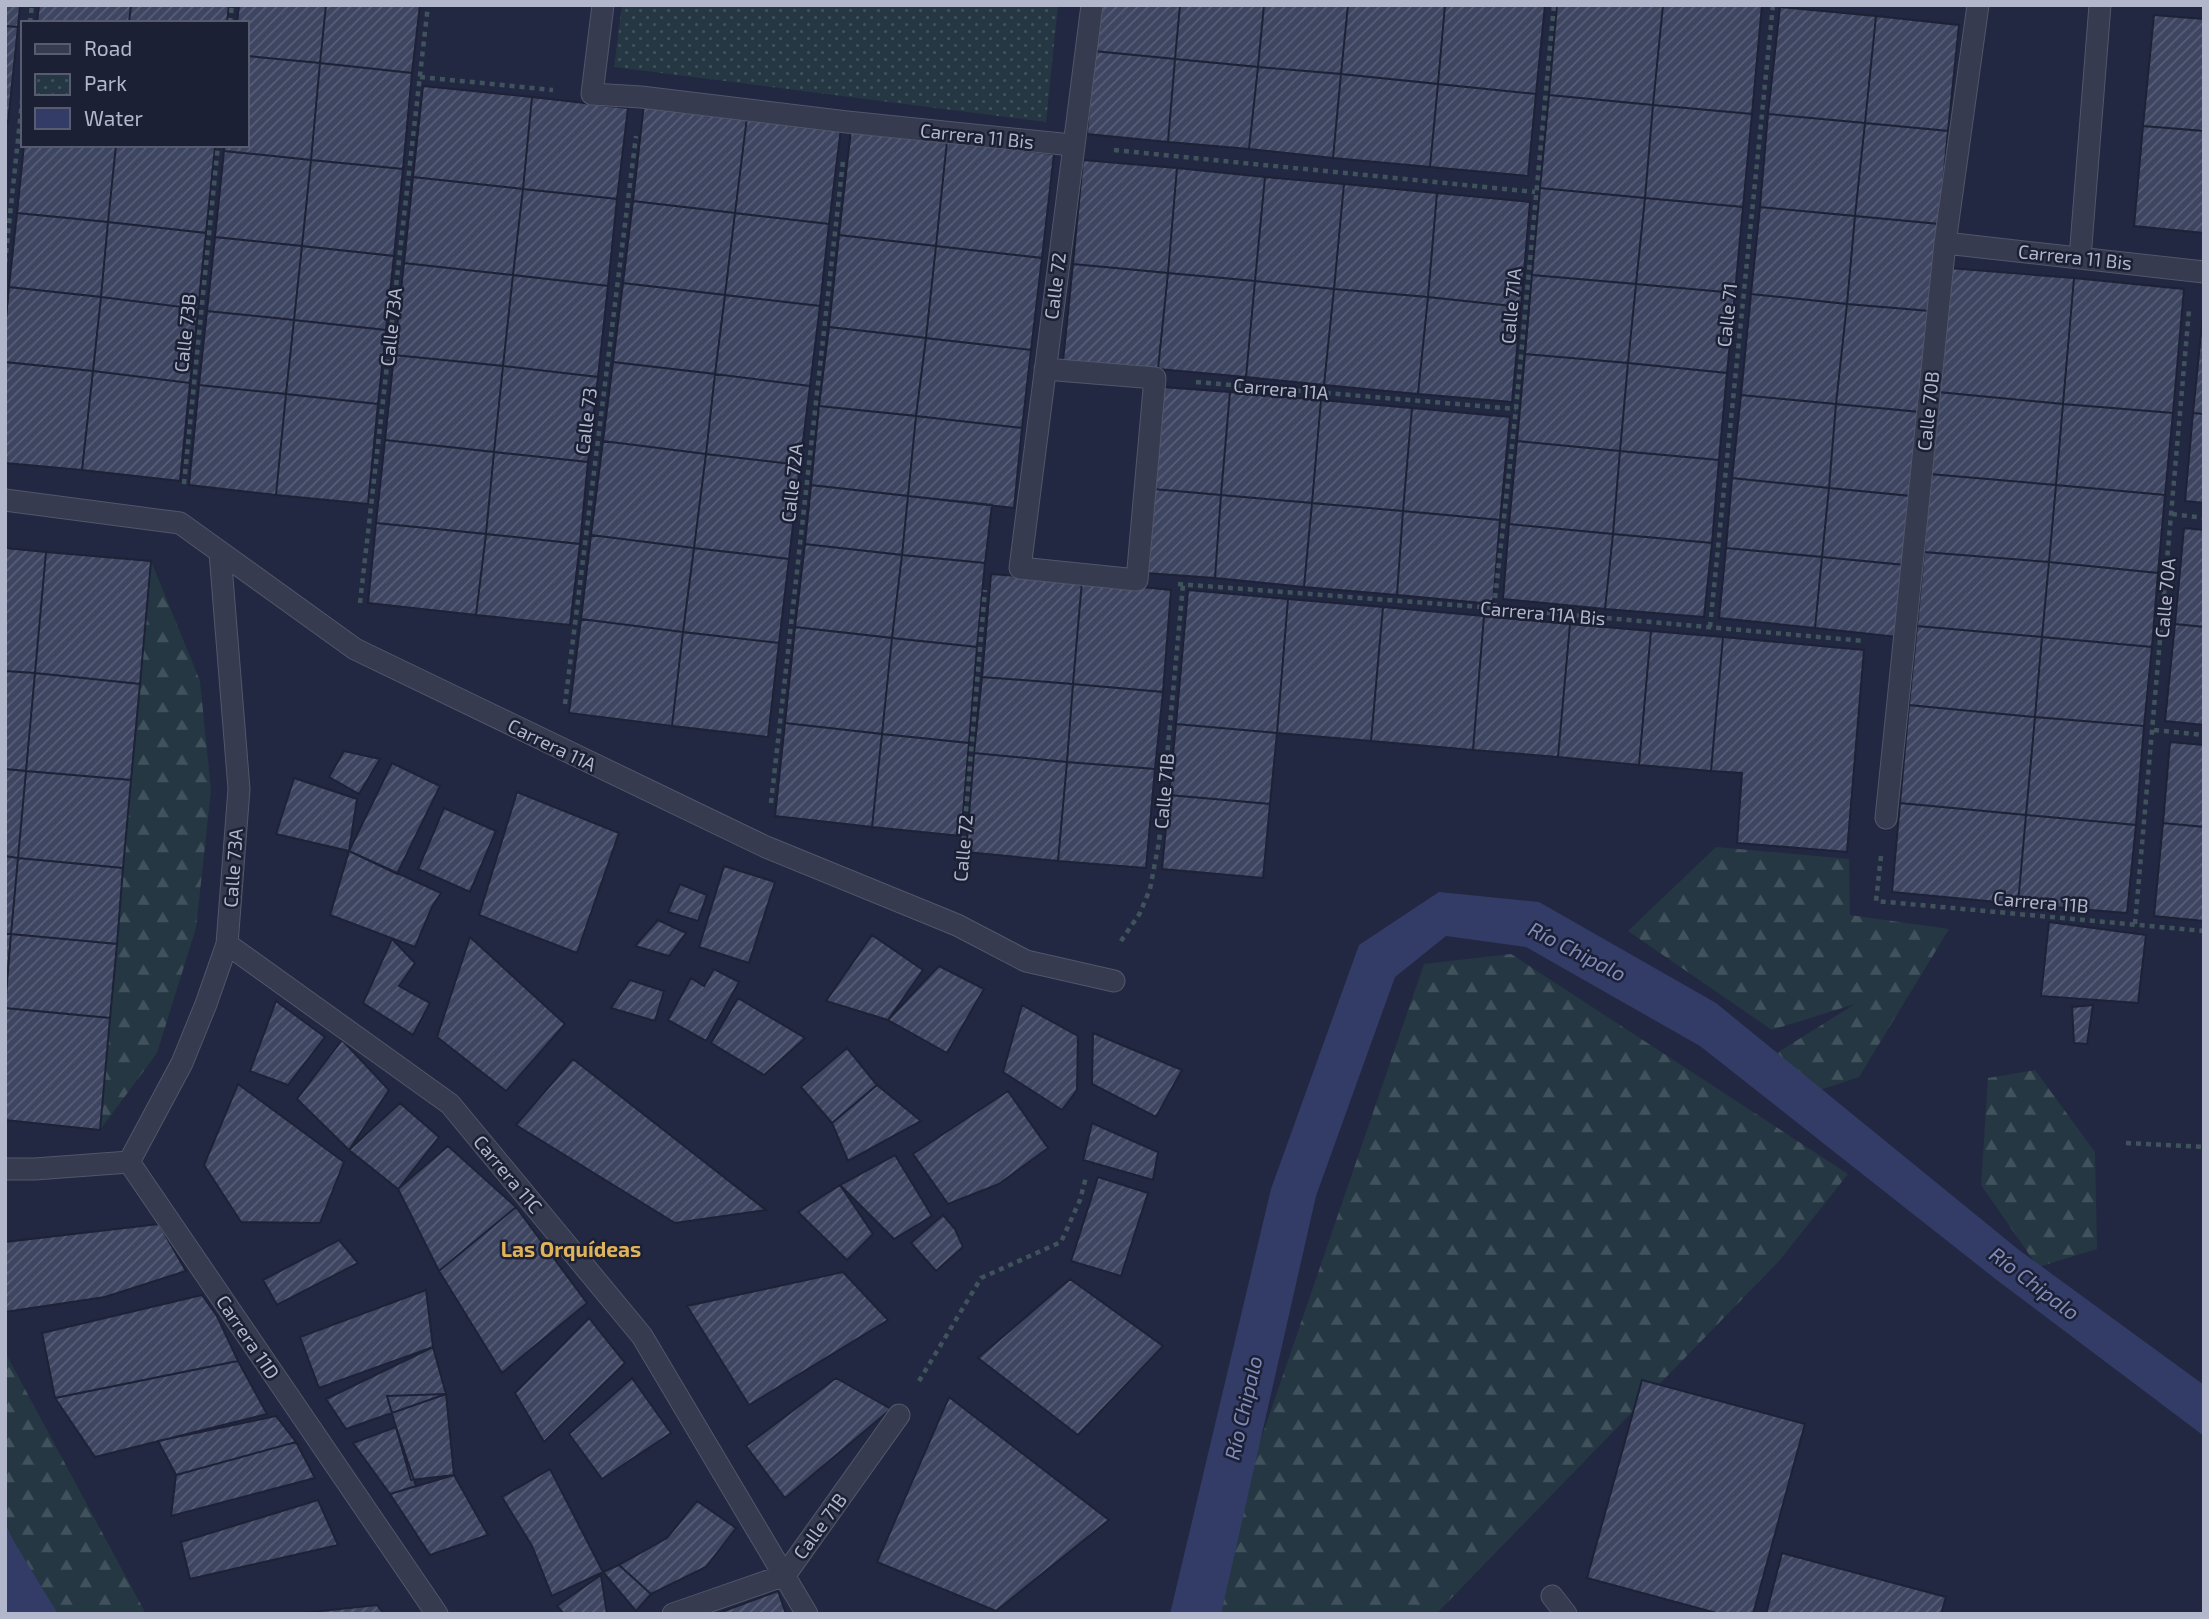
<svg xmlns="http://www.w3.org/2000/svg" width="2209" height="1619" font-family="'Exo 2',sans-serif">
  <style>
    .forest { fill: url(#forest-firs) }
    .park { fill: url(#park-dots) }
    .water { fill: #333c67 }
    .building { fill: url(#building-hatch); stroke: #1e2237; stroke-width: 2 }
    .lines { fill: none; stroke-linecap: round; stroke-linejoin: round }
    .minor-casing { stroke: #52566b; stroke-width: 23 }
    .path { stroke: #40535c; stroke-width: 4.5; stroke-dasharray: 5 5; stroke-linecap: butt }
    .minor { stroke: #373b50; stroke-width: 21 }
    .labels { text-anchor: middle; stroke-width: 5; stroke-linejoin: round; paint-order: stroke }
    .street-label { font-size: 19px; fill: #b3b7cb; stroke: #1c2035 }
    .water-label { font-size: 21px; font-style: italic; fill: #808bb9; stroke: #1c2035 }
    .neighbourhood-label { font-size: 21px; font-weight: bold; fill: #deb35b; stroke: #1c2035 }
  </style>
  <defs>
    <pattern id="forest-firs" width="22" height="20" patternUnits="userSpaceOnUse" patternTransform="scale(1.75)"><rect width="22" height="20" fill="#243742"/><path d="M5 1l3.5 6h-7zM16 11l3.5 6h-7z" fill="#41525c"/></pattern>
    <pattern id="park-dots" width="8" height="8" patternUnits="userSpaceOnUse" patternTransform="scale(1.75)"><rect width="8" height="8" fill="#243742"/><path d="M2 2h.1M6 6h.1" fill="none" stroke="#41525c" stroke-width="1.8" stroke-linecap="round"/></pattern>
    <pattern id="building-hatch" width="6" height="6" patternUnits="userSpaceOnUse" patternTransform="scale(1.75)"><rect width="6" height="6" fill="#3e4561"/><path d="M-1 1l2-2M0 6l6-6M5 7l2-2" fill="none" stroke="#585e76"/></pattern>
  </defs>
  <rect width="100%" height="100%" fill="#222841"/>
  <path class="forest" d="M151 561 200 681 211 790 196 928 157 1053 100 1130Z
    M1716 847 1849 859 1850 915 1949 929 1859 1077 1814 1092 1772 1056 1855 1004 1772 1030 1628 931Z
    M1511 954 1848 1174 1780 1260 1436 1614H1201L1424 964Z
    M2035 1070 2095 1152 2097 1249 2038 1267 1981 1185 1988 1078Z
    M5 1352 146 1614H5Z"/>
  <path class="park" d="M622 5H1058L1046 122 614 67Z"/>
  <path class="water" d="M1439 892 1539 902 1716 1003 2019 1250 2204 1385V1436L1998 1281 1700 1046 1526 947 1446 936 1395 977 1316 1196 1221 1614H1170L1271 1189 1359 945Z
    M5 1523 13 1540 58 1614H8L5 1609Z"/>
  <path class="building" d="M5 5H20L18 27 5 26Z
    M39 5H131L129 23H37Z
    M131 5H229L227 23H129Z
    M239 5H326L320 63 247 56V23H237Z
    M326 5H420L412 73 320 63Z
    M1099 5H1180L1175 59 1094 51Z
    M1180 5H1264L1258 67 1175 59Z
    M1264 5H1348L1341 74 1258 67Z
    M1348 5H1445L1438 84 1341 74Z
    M1445 5H1545L1536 94 1438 84Z
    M1557 5H1663L1653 105 1549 95Z
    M1663 5H1762L1752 114 1653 105Z
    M1780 7 1876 16 1865 123 1768 114Z
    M2154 15 2204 19V131L2143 126Z
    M1876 16 1959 25 1948 131 1865 123Z
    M5 26 18 27 8 122 5 121Z
    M1094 51 1175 59 1168 142 1087 134Z
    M247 56 320 63 311 160 224 151V145H247Z
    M1175 59 1258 67 1249 149 1168 142Z
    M320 63 412 73 403 169 311 160Z
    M1258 67 1341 74 1333 158 1249 149Z
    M1341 74 1438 84 1430 167 1333 158Z
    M1438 84 1536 94 1528 176 1430 167Z
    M423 86 532 97 523 189 413 177Z
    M1549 95 1653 105 1645 198 1540 188Z
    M532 97 628 108 617 199 523 189Z
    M644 104 747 117 735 213 633 201Z
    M1653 105 1752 114 1743 207 1645 198Z
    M1768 114 1865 123 1855 216 1760 207Z
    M747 117 841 128 829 224 735 213Z
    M1865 123 1948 131 1939 224 1855 216Z
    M2143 126 2204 131V233L2134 226Z
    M851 130 947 141 936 246 839 235Z
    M947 141 1054 154 1042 258 936 246Z
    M24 145H116L108 222 17 213Z
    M116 145H196L215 147 206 233 108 222Z
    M224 151 311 160 302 246 215 237Z
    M311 160 403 169 394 256 302 246Z
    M1083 160 1177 168 1168 273 1073 264Z
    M1177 168 1265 177 1255 281 1168 273Z
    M413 177 523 189 513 275 404 263Z
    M1265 177 1344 184 1334 289 1255 281Z
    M1344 184 1437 193 1428 297 1334 289Z
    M1540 188 1645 198 1636 284 1532 275Z
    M523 189 617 199 608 286 513 275Z
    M1437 193 1530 202 1521 307 1428 297Z
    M1645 198 1743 207 1735 293 1636 284Z
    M633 201 735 213 725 295 623 283Z
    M1760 207 1855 216 1847 304 1751 294Z
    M17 213 108 222 101 297 9 287Z
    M735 213 829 224 820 306 725 295Z
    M1855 216 1939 224 1930 311 1847 304Z
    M108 222 206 233 198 309 101 297Z
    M839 235 936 246 926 338 829 327Z
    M215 237 302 246 294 320 207 311Z
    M302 246 394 256 386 330 294 320Z
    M936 246 1042 258 1031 350 926 338Z
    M404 263 513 275 503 366 394 355Z
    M1073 264 1168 273 1158 369 1063 361Z
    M1949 268 2074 278 2063 404 1938 392Z
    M1168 273 1255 281 1246 377 1158 369Z
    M513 275 608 286 598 377 503 366Z
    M1532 275 1636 284 1628 363 1525 354Z
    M2074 278 2184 289 2173 413 2063 404Z
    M1255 281 1334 289 1324 385 1246 377Z
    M623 283 725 295 715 374 613 362Z
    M1636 284 1735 293 1727 373 1628 363Z
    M9 287 101 297 93 371 5 362V330Z
    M1334 289 1428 297 1418 394 1324 385Z
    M1751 294 1847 304 1836 404 1741 395Z
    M725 295 820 306 810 386 715 374Z
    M101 297 198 309 190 383 93 371Z
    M1428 297 1521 307 1512 402 1418 394Z
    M1847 304 1930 311 1920 412 1836 404Z
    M2204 304V414L2193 413Z
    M207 311 294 320 286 394 199 385Z
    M294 320 386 330 378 404 286 394Z
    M829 327 926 338 916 416 819 406Z
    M926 338 1031 350 1022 428 916 416Z
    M1525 354 1628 363 1620 451 1517 441Z
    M394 355 503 366 494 452 385 440Z
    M5 362 93 371 82 470 5 463Z
    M613 362 715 374 706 454 603 441Z
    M1628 363 1727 373 1719 460 1620 451Z
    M503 366 598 377 588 462 494 452Z
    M93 371 190 383 180 481 82 470Z
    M715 374 810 386 800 465 706 454Z
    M199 385 286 394 276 495 189 485Z
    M1162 387 1230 392 1221 495 1153 489Z
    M1230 392 1321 400 1312 503 1221 495Z
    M1938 392 2063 404 2056 485 1930 474Z
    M286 394 378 404 368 504 276 495Z
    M1741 395 1836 404 1829 488 1732 478Z
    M1321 400 1412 408 1403 511 1312 503Z
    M1836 404 1920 412 1911 496 1829 488Z
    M2063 404 2173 413 2165 495 2056 485Z
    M819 406 916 416 908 496 811 485Z
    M1412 408 1510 417 1500 520 1403 511Z
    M2193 413 2204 414V503L2185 501Z
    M916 416 1022 428 1014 508 908 496Z
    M385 440 494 452 486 534 376 523Z
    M603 441 706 454 694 548 591 535Z
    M1517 441 1620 451 1613 534 1509 524Z
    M1620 451 1719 460 1712 543 1613 534Z
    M494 452 588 462 580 544 486 534Z
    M706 454 800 465 789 559 694 548Z
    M1930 474 2056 485 2049 562 1924 552Z
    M1732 478 1829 488 1822 557 1726 548Z
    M811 485 908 496 902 555 805 544Z
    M2056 485 2165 495 2158 573 2049 562Z
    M1829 488 1911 496 1905 565 1822 557Z
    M1153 489 1221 495 1215 578 1146 573Z
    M1221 495 1312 503 1304 587 1215 578Z
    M908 496 992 505 985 563 902 555Z
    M1312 503 1403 511 1397 595 1304 587Z
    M1403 511 1500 520 1493 604 1397 595Z
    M376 523 486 534 476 615 368 603Z
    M1509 524 1613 534 1605 609 1503 599Z
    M2184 528 2204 530V627L2175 624Z
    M486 534 580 544 570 625 476 615Z
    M1613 534 1712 543 1704 617 1605 609Z
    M591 535 694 548 683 632 581 619Z
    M805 544 902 555 892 638 795 627Z
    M5 548 46 552 35 673 5 671Z
    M694 548 789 559 779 643 683 632Z
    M1726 548 1822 557 1815 628 1719 618Z
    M46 552 151 561 140 684 35 673Z
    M1924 552 2049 562 2042 637 1917 626Z
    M902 555 985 563 977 647 892 638Z
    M1822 557 1905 565 1898 637 1815 628Z
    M2049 562 2158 573 2152 647 2042 637Z
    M991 574 1082 581 1073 684 982 677Z
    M1082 581 1171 590 1163 692 1073 684Z
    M1188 590 1288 599 1277 733 1176 724Z
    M1288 599 1383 607 1371 741 1277 733Z
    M1383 607 1484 616 1473 750 1371 741Z
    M1484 616 1570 624 1558 757 1473 750Z
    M581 619 683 632 672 726 569 713Z
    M1570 624 1651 631 1639 765 1558 757Z
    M2175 624 2204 627V725L2165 721Z
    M1917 626 2042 637 2035 717 1909 705Z
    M795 627 892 638 882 734 785 723Z
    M1651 631 1723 637 1711 771 1639 765Z
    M683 632 779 643 768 737 672 726Z
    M1723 637 1864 650 1847 852 1737 843 1742 773 1711 771Z
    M2042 637 2152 647 2144 726 2035 717Z
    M892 638 977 647 969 743 882 734Z
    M5 671 35 673 26 771 5 769Z
    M35 673 140 684 131 780 26 771Z
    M982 677 1073 684 1067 762 974 753Z
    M1073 684 1163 692 1155 769 1067 762Z
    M1909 705 2035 717 2026 815 1900 803Z
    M2035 717 2144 726 2136 825 2026 815Z
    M785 723 882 734 872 827 775 816Z
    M1176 724 1277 733 1270 804 1169 795Z
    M882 734 969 743 961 836 872 827Z
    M2170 742 2204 745V827L2163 823Z
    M344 751 380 759 359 794 329 777Z
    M974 753 1067 762 1058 861 966 852Z
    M1067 762 1155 769 1146 868 1058 861Z
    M392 763 440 786 397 874 349 851Z
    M5 769 26 771 18 858 5 856Z
    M26 771 131 780 123 868 18 858Z
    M294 778 357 799 349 851 276 834Z
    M517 792 619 833 577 953 479 915Z
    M1169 795 1270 804 1263 878 1162 869Z
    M1900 803 2026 815 2018 904 1892 892Z
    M444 808 496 831 470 892 418 869Z
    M2026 815 2136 825 2127 913 2018 904Z
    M2163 823 2204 827V921L2154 916Z
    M349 851 441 893 432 907 415 947 330 915Z
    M5 856 18 858 11 934H5Z
    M18 858 123 868 117 944 11 934Z
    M724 866 775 882 749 963 699 947Z
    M680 884 707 895 698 921 668 912Z
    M658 920 686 933 669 956 635 946Z
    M2049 922 2146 935 2138 1003 2041 996Z
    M5 934H11L5 1004Z
    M11 934 117 944 110 1018 5 1008Z
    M872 935 923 970 888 1020 826 1001Z
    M470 937 565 1024 506 1091 437 1037Z
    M392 939 415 963 399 986 430 1003 413 1035 363 1003Z
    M939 966 984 989 947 1053 888 1020Z
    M714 969 739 982 706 1041 668 1020 691 978 704 986Z
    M630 980 664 991 655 1021 611 1008Z
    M738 998 805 1038 764 1075 711 1043Z
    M276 1001 325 1037 288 1085 250 1071Z
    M1022 1005 1078 1036 1077 1090 1062 1110 1003 1072Z
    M2093 1005 2087 1044 2074 1043 2072 1007Z
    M5 1008 110 1018 100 1130 5 1120Z
    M1093 1033 1182 1070 1156 1117 1092 1084Z
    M342 1040 389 1090 349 1150 297 1099Z
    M847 1048 877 1085 832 1123 801 1087Z
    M573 1059 766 1210 675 1223 516 1125Z
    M238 1084 344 1162 320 1223 241 1222 204 1165Z
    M877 1085 921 1121 848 1161 832 1123Z
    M1008 1091 1048 1148 999 1184 948 1204 913 1154Z
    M400 1103 439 1137 398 1189 349 1150Z
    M1092 1123 1158 1152 1153 1180 1083 1160Z
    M448 1146 516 1207 439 1271 398 1189Z
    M895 1155 932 1216 894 1239 840 1185Z
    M1098 1177 1148 1193 1121 1276 1071 1261Z
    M840 1185 873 1234 847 1260 798 1212Z
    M516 1207 587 1303 502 1373 439 1271Z
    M943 1215 955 1229 963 1247 936 1271 911 1243Z
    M159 1224 186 1271 105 1297 5 1312V1242Z
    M339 1240 358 1263 277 1305 263 1280Z
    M843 1272 888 1320 749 1405 687 1306Z
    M1070 1279 1163 1346 1078 1435 978 1358Z
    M426 1290 433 1347 319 1388 300 1337Z
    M202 1295 217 1316 238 1361 55 1398 42 1333Z
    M589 1318 625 1363 544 1442 515 1393Z
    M433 1347 446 1394 346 1429 326 1399Z
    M238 1361 267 1414 95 1457 55 1398Z
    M632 1378 671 1433 602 1479 569 1434Z
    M836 1378 891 1409 785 1498 746 1446Z
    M1642 1380 1805 1424 1753 1614H1720L1587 1578Z
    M446 1394 454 1475 411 1480 387 1396Z
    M949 1397 1109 1520 996 1611 877 1562Z
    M276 1416 296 1442 176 1475 158 1441Z
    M396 1427 416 1486 390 1494 353 1443Z
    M296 1442 315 1478 171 1516 176 1475Z
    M550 1469 603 1572 552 1596 532 1546 502 1497Z
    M454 1475 488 1535 430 1555 390 1494Z
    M318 1500 338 1545 190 1579 181 1542Z
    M697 1501 736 1528 706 1567 651 1594 619 1565 667 1538Z
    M1782 1553 1946 1597 1941 1614H1766Z
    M619 1565 651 1594 636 1611 603 1572Z
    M601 1575 607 1614H564L557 1606Z
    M778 1591 786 1614H716Z
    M377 1605 384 1614H293Z"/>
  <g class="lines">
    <g class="minor-casing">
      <path id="minor" d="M603 5 592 94 641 97 847 122 1072 145
        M1945 243 2204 272
        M2080 258 2100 5
        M1045 369 1155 378 1137 580 1020 568 1092 5
        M5 500 180 523 355 649 766 847 957 925 1026 961 1114 981
        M1886 818 1945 243 1978 5
        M227 944 450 1104 642 1336 807 1614
        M129 1162 182 1063 206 1004 227 944 239 789 220 553
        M5 1169H35L129 1162 437 1614
        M1552 1596 1566 1614
        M673 1614 785 1575 899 1415"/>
    </g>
    <path class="path" d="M30 23 32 5
      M230 23 232 5
      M420 77 553 90
      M1114 150 1535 192
      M5 263 23 92
      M1196 382 1516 409
      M184 484 218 145
      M2172 514 2204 518
      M1178 584 1494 608 1864 641
      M360 603 428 5
      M1494 608 1516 409 1554 5
      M1710 627 1773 5
      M565 704 636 136
      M2154 730 2204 735
      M771 803 843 161
      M1881 856 1876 901 2204 931
      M960 881 985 590
      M2135 924 2189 310
      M1121 941 1140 913 1150 889 1159 842 1183 585
      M2126 1143 2204 1147
      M919 1381 981 1278 1061 1242 1080 1200 1086 1177"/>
    <use href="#minor" class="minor"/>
  </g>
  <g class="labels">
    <g class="street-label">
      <text transform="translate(977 136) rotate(6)" y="7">Carrera 11 Bis</text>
      <text transform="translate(2075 257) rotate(6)" y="7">Carrera 11 Bis</text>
      <text transform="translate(1055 286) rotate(-83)" y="7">Calle 72</text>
      <text transform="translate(1511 306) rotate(-85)" y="7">Calle 71A</text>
      <text transform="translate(1727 315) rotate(-84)" y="7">Calle 71</text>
      <text transform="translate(391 327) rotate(-84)" y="7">Calle 73A</text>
      <text transform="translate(185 333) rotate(-84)" y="7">Calle 73B</text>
      <text transform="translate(1281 389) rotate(5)" y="7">Carrera 11A</text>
      <text transform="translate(1928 411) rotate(-84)" y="7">Calle 70B</text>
      <text transform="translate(586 421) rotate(-83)" y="7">Calle 73</text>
      <text transform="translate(792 483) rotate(-84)" y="7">Calle 72A</text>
      <text transform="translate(2165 598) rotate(-85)" y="7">Calle 70A</text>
      <text transform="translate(1543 613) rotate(5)" y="7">Carrera 11A Bis</text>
      <text transform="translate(552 745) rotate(26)" y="7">Carrera 11A</text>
      <text transform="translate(1164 791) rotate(-85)" y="7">Calle 71B</text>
      <text transform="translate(963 848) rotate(-85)" y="7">Calle 72</text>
      <text transform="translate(233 868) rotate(-86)" y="7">Calle 73A</text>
      <text transform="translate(2041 902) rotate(5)" y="7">Carrera 11B</text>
      <text transform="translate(508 1174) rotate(50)" y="7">Carrera 11C</text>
      <text transform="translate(248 1337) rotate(56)" y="7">Carrera 11D</text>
      <text transform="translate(820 1526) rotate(-54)" y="7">Calle 71B</text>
    </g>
    <g class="water-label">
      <text transform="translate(1577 952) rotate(27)" y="7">Río Chipalo</text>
      <text transform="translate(2034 1284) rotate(37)" y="7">Río Chipalo</text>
      <text transform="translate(1244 1408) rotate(-77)" y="7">Río Chipalo</text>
    </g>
    <g class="neighbourhood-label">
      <text x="571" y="1257">Las Orquídeas</text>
    </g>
  </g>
  <rect width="2209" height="1619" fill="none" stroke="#b3b7cb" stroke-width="14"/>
  <rect x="21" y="21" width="228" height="126" fill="#1c2035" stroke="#585c71" stroke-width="2"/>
  <rect x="35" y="44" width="35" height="10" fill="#373b50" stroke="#585c71" stroke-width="2"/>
  <text x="84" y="56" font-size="21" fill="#b3b7cb">Road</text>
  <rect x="35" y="74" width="35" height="21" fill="url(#park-dots)" stroke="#585c71" stroke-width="2"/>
  <text x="84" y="91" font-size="21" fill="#b3b7cb">Park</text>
  <rect x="35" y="108" width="35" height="21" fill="#333c67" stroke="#585c71" stroke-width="2"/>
  <text x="84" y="126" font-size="21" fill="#b3b7cb">Water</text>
</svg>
